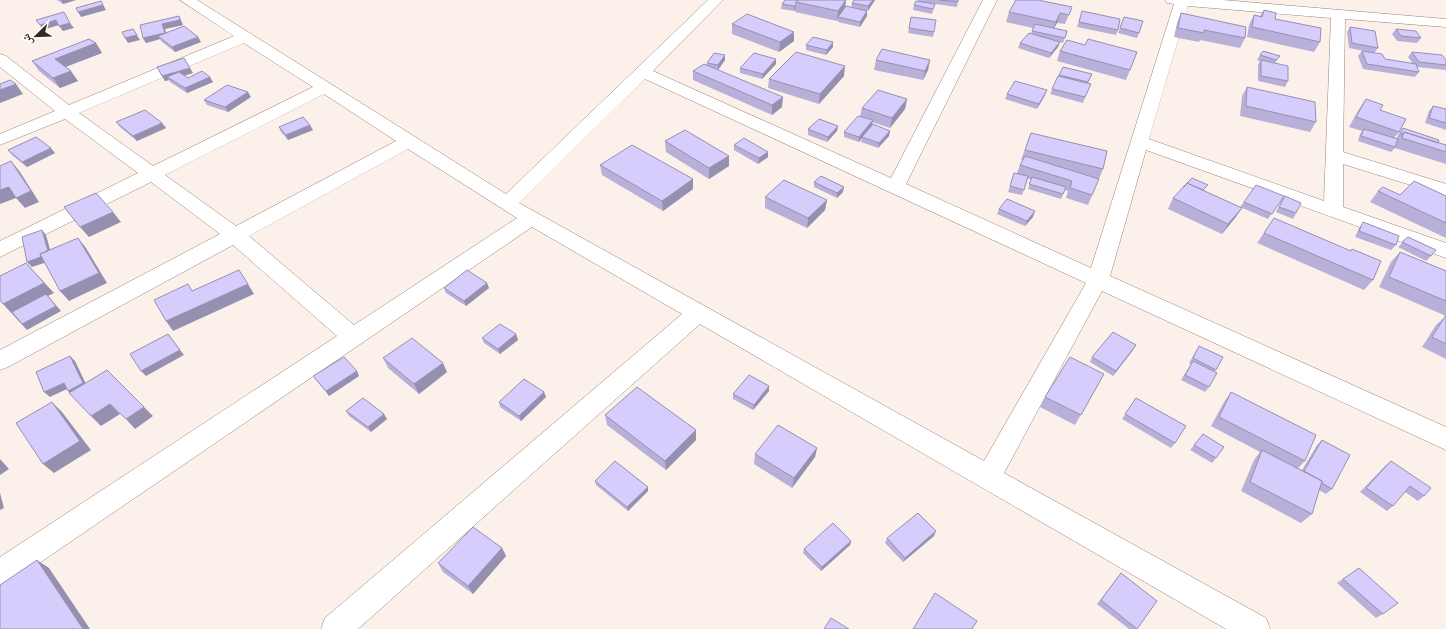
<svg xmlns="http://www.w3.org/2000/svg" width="1446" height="629" font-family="'Roboto Serif','Noto Naskh Arabic',serif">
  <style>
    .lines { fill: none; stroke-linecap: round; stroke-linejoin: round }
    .minor-casing { stroke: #9b8372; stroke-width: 1 }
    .minor { fill: #fff; fill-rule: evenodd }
    .wall { fill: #b8b0d9 }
    .shaded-wall { fill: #9690b0 }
    .building { fill: #d6cdfc; stroke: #9690b0 }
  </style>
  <rect width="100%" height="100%" fill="#fcf1ea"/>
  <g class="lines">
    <g class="minor-casing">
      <path id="minor" d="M180 0H197L506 194 708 0H723L653 71 891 178 983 0H997L906 184 1091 268 1174 4 1167 3 1165 0H1223L1446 19V27L1345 19 1343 152 1446 184V196L1343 164V207L1446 243V258L1146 150 1110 276 1446 427V450L1102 291 1004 473 1266 618 1270 629H1226L700 324 358 629H321L325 618 682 314 532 227 10 583 0 587V557L337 336 233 245 8 367 0 370V350L220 234 151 182 0 257V241L138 173 65 119 0 145V134L55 111 0 67V54L6 56 69 105 234 36ZM1188 6 1331 18 1324 201 1149 139ZM244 43 313 87 153 166 79 113ZM645 79 1086 283 984 461 519 203ZM324 94 396 141 236 226 165 175ZM408 149 517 218 354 325 249 236Z"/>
    </g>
    <use href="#minor" class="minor"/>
  </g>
  <path class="wall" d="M57 0H76L63 4Z
    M785 0H846L845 7H851L852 3 875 0 867 11V16L860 27 838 22V19L837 21 795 12V9L794 11 781 9 782 4Z
    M918 0H958L957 7 935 4 932 14 913 10 914 5 918 1Z
    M1072 7 1065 24 1057 23 1054 28 1067 31 1063 43 1055 41 1060 42 1058 47 1049 58 1018 48 1020 43 1031 34 1033 28 1006 22 1009 12Z
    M1264 10 1275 19 1320 42 1314 52 1247 37 1249 25 1254 15 1260 16Z
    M1082 11 1118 30 1116 35 1077 27Z
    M1181 13 1245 38 1240 48 1200 40 1199 42 1174 37 1177 23Z
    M179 16 183 25 165 29 166 33 198 37 201 42 175 52 161 41 160 39 146 43 143 38Z
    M911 17 934 32 933 37 908 33Z
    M1124 17 1139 33 1137 38 1118 33Z
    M732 24 794 32V41L779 52 732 34Z
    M1350 27 1378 48 1374 53 1349 48 1347 32Z
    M1396 29 1421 38 1417 43 1397 41 1392 34Z
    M96 43 102 53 66 67 78 81 60 88 39 71 32 61Z
    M806 45 833 47 826 55 806 50Z
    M1085 45 1137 52 1126 80 1057 61 1060 51Z
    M1362 51 1385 59 1413 64 1408 57 1412 52 1446 60V70L1417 67 1419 72 1415 77 1363 69 1358 56Z
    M1260 55 1280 56 1275 63 1288 81 1285 87 1258 81V65L1260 61 1257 60Z
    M725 60 718 70 782 107 772 115 693 80V71L707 65V63Z
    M876 60H930L928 70 923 80 874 70Z
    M776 64 762 79 740 73V68Z
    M157 67 193 73 185 75 188 78 213 82 187 93 170 82 169 80 165 81Z
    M1063 67 1092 74 1088 83 1091 84 1083 103 1050 94Z
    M844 76 819 104 768 88 769 79Z
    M1247 87 1316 122 1310 132 1240 116 1242 96Z
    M1007 94 1045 95 1037 109 1005 99Z
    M251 97 228 112 207 105 204 100Z
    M907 99 905 109 890 128 872 122V126L890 131 889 136 878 148 861 142 862 138 859 142 844 137V132L860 116 862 108Z
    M1366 99 1380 110 1399 132 1394 138 1396 139 1399 133 1403 128 1438 143 1446 145V164L1395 148 1391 152 1358 141 1360 134 1362 131 1349 127 1359 109Z
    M1433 106 1446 109V130L1425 123 1429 111Z
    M116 122 162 123 166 128 137 141 120 127Z
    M838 126 837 131 827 142 808 135V129Z
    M279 127 313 130 288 140 281 132Z
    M1031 133 1103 169 1088 205 1066 198 1068 191 1065 190 1061 199 1028 189 1031 180 1028 178 1022 195 1008 192 1014 173H1017L1020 165 1023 160H1021Z
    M665 141 729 156V166L709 179 666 152Z
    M734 145 768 157 758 164 734 150Z
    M8 150 55 153 27 167 12 155Z
    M600 165 693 179V189L663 211 602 175Z
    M814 182 843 192 837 198 814 187Z
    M1183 187 1205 190 1204 191 1242 208 1235 218 1222 234 1168 209 1173 198 1180 191Z
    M1378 191 1400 195 1446 196V238L1370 202Z
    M1284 196 1268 219 1240 207 1244 202Z
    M1285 196 1296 213 1293 219 1276 212 1281 202Z
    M765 197 827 200 825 210 807 228 765 208Z
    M999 209 1033 217 1025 226 997 214Z
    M1274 218 1373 280 1364 290 1257 243Z
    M1363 222 1396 245 1391 250 1355 237 1359 228Z
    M1408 237 1431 256 1426 261 1398 247Z
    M1400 252 1446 271V359L1422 347 1436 325 1446 316 1379 287 1391 262Z
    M444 288H489L466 306 446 293Z
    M516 334 518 340 500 354 484 343 482 338Z
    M1199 346 1216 370 1214 372 1209 387 1205 392 1181 380 1191 364 1189 363Z
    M1133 350 1113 376 1090 362 1092 357Z
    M383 358 447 372 419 394 388 368Z
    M357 371 359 376 329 396 313 376Z
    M1104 374 1075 425 1040 407 1045 397Z
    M769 391 753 410 733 399V394Z
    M544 392 546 397 521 421 500 407 499 402Z
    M1231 392 1305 461 1298 468 1302 470 1317 445 1322 440 1332 489 1326 494 1319 490 1312 514 1301 523 1241 491 1254 460 1260 452 1211 426 1224 402Z
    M1136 398 1175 443 1171 448 1122 419Z
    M346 411 387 419 371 432 349 416Z
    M605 415 696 430V440L666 470 607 425Z
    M1203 434 1216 458 1212 463 1190 450Z
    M817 448 815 457 792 488 754 464 755 454Z
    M1391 461 1424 496 1418 501 1405 492 1393 506 1387 511 1360 492 1385 466Z
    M595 481 648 491 628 511 596 485Z
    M934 536 903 562 885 543 887 538Z
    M851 541 850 545 821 571 803 553 804 549Z
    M502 548 506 556 473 594 443 572 438 563Z
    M1359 568 1383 614 1376 618 1337 583Z
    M1121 573 1157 601 1137 629H1129L1097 604Z"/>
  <path class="shaded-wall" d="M61 0H76L63 4Z
    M846 0 845 9 838 17V19L837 21 838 11Z
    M873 0H875L868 11V6Z
    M101 1 106 10 81 17 78 12Z
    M796 5 795 9 794 11V6Z
    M867 11V16L860 27V22Z
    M1060 13 1057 23 1052 32 1056 22Z
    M179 16 183 25 165 29 167 38 158 36 160 39 146 43 143 38 162 24Z
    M56 20 59 25 43 30 40 25Z
    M70 23 74 28 63 31 59 26Z
    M133 29 140 40 128 43 125 38Z
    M794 32V41L779 52 780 42Z
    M198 37 201 42 175 52 172 47Z
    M833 42V47L826 55 827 50Z
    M1060 42 1058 47 1049 58 1051 53Z
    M96 43 102 53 62 68 55 59Z
    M725 55V60L718 70V65Z
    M776 59V64L762 79 763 74Z
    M930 60 928 70 923 80 925 71Z
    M845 66 844 76 819 104 820 94Z
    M190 68 193 73 171 80 167 77 169 80 165 81 162 76Z
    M71 71 78 81 60 88 53 78Z
    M210 77 213 82 187 93 185 88Z
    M16 84 23 94 0 103V90Z
    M1047 90 1045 95 1037 109 1039 104Z
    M248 92 251 97 228 112 225 107Z
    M783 97 782 107 772 115V105Z
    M907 99 905 109 890 128 892 118Z
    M873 120 872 126 862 137V138L859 142V137Z
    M162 123 166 128 137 141 133 136Z
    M310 125 313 130 288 140 286 135Z
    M838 126 837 131 827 142 828 137Z
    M890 131 889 136 878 148 879 143Z
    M51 148 55 153 27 167 22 162Z
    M768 152V157L758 164 759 158Z
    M729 156V166L709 179V168Z
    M11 161 20 172 39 202 25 208 16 198 0 204V190Z
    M693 179V189L663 211 662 201Z
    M844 187 843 192 837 198V193Z
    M827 200 825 210 807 228 808 218Z
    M1242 208 1235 218 1222 234 1228 224Z
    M1035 211 1033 217 1025 226 1027 221Z
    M113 212 121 222 89 237 80 227Z
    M42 230 46 235 53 260 32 267 27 262Z
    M78 238 86 248 107 283 69 301 60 291Z
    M26 263 54 293 48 296 61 311 27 330 3 304Z
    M487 283 489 288 466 306 464 301Z
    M248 284 254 294 173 331 166 321Z
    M168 334 184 355 146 376 141 371Z
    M516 334 518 340 500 354 498 349Z
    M1136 345 1133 350 1113 376 1116 371Z
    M70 356 75 361 88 388 74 396 68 391Z
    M443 363 447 372 419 394 414 384Z
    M357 371 359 376 329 396 326 391Z
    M64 383 69 388 50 397 44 392Z
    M769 386V391L753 410 754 405Z
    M544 392 546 397 521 421 519 416Z
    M52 402 62 412 91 450 54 473 43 464Z
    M110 404 120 414 101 426 91 416Z
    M144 407 153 416 135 429 126 419Z
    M384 414 387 419 371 432 368 427Z
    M696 430V440L666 470 665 461Z
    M817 448 815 457 792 488 794 478Z
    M0 459 9 469 0 475Z
    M648 487V491L628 511 627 507Z
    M0 493 4 508 0 510Z
    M936 531 934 536 903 562 905 558Z
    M851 541 850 545 821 571 822 567Z
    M502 548 506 556 473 594 468 586Z
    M37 560 49 568 90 629H83Z"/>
  <path class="building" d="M785 0H798L796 2V5L794 6 782 4Z
    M798 0H846L838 11 796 2Z
    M854 0H873L868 6 852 3Z
    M940 0H958V2Z
    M1016 0H1038L1072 7 1069 15 1060 13 1056 22 1009 12Z
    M101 1 103 5 78 12 76 8Z
    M916 1 935 4 933 9 914 5Z
    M846 6 867 11 860 22 838 17Z
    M1264 10 1276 13 1275 19 1321 28 1320 42 1252 27 1254 15 1262 17Z
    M1082 11 1120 19 1118 30 1079 22Z
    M64 12 70 23 59 26 56 20 40 25 36 20Z
    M1181 13 1246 27 1245 38 1204 30V33L1178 28Z
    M747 14 794 32 780 42 732 24Z
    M179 16 180 20 162 24 165 33 143 38 140 25Z
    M911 17 936 20 934 32 909 28Z
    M1124 17 1143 21 1139 33 1120 28Z
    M1035 24 1067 31 1065 38 1032 31Z
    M184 26 198 37 172 47 158 36Z
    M1350 27 1375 31 1378 48 1352 43Z
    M133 29 137 35 125 38 122 32Z
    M1396 29 1416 31 1421 38 1401 36Z
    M1029 33 1060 42 1051 53 1020 43Z
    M813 37 833 42 827 50 806 45Z
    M89 39 96 43 55 59 71 71 53 78 32 61Z
    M1088 39 1137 52 1130 70 1060 51 1067 40 1085 45Z
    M882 49 930 60 925 71 876 60Z
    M1263 51 1280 56 1276 60 1260 55Z
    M1362 51 1382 54 1385 59 1416 64 1419 72 1367 64Z
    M796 52 845 66 820 94 769 79Z
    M1412 52 1442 55 1446 60V65L1419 62Z
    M714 53 725 55 718 65 707 63Z
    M754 53 776 59 763 74 740 68Z
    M184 58 190 68 162 76 157 67Z
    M1261 60 1288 66V81L1261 76Z
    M704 64 783 97 772 105 693 71Z
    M1063 67 1092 74 1088 82 1059 75Z
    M202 71 210 77 185 88 167 77 179 72 188 78Z
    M1058 76 1091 84 1085 97 1052 89Z
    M10 80 16 84 0 90V84Z
    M1015 81 1047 90 1039 104 1007 94Z
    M227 85 248 92 225 107 204 100Z
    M1247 87 1315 102 1316 122 1246 106Z
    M878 90 907 99 892 118 862 108Z
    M1366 99 1383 105 1380 110 1406 119 1399 132 1356 117Z
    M1433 106 1446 109V123L1429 118Z
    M145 110 162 123 133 136 116 122Z
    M858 116 873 120 859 137 844 132Z
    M303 117 310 125 286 135 279 127Z
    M819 119 838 126 828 137 808 129Z
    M873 124 890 131 879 143 862 137Z
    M1403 128 1439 140 1438 143 1404 132 1402 134H1400Z
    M1364 129 1398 139 1395 147 1361 136Z
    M685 130 729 156 709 168 665 141Z
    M1404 132 1446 145V152L1402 138Z
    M1031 133 1107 151 1103 169 1025 150Z
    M36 137 51 148 22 162 8 150Z
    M744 138 768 152 759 158 734 145Z
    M632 145 693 179 662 201 600 165Z
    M1025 156 1099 179 1092 195 1070 188 1072 181 1020 165Z
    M11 161 31 191 16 198 9 187 0 190V166Z
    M1014 173 1028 176 1024 190 1010 186Z
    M821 176 844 187 837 193 814 182Z
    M1032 177 1066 187 1063 194 1029 184Z
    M1192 178 1208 185 1203 190 1187 183 1184 187H1183Z
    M784 180 827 200 808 218 765 197Z
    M1414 181 1446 196V223L1378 191 1383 187 1400 195Z
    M1187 183 1242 208 1228 224 1173 198Z
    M1256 185 1284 196 1272 214 1244 202Z
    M96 193 113 212 80 227 64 207Z
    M1285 196 1301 203 1296 213 1279 207Z
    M1007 199 1035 211 1027 221 999 209Z
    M1274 218 1351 251 1352 249 1381 261 1373 280 1264 233Z
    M1363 222 1399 236 1396 245 1359 231Z
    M42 230 48 251 40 254 41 257 27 262 22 237Z
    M1408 237 1436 250 1431 256 1402 242Z
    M78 238 99 273 60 291 40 254Z
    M1400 252 1446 271V301L1389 277Z
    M26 263 44 283 3 304 0 300V276Z
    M239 270 248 284 166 321 154 300 188 284 192 291Z
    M467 270 487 283 464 301 444 288Z
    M46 294 56 306 22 324 12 312Z
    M1446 315V344L1432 337Z
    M500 324 516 334 498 349 482 338Z
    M1113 332 1136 345 1116 371 1092 357Z
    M168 334 180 350 141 371 130 354Z
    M412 338 443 363 414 384 383 358Z
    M1199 346 1223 357 1216 370 1193 358Z
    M70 356 83 383 68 391 64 383 44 392 36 372Z
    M344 357 357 371 326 391 313 376Z
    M1070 357 1104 374 1081 415 1045 397Z
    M1193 361 1217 373 1209 387 1185 375Z
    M107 370 144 407 126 419 110 404 91 416 69 393Z
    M749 375 769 386 754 405 733 394Z
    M524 379 544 392 519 416 499 402Z
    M637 387 696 430 665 461 605 415Z
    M1231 392 1316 435 1305 461 1219 417Z
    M363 398 384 414 368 427 346 411Z
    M1136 398 1186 426 1175 443 1125 414Z
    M52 402 80 441 43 464 16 423Z
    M778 425 817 448 794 478 755 454Z
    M1203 434 1224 447 1216 458 1194 445Z
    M1322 440 1350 455 1332 489 1322 483V481L1304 471Z
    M1262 450 1322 481 1312 514 1250 482Z
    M615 461 648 487 627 507 595 481Z
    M1391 461 1431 488 1424 496 1410 486 1393 506 1366 488Z
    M918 513 936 531 905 558 887 538Z
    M833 523 851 541 822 567 804 549Z
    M473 527 502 548 468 586 438 563Z
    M37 560 83 629H0V585Z
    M1359 568 1398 603 1383 614 1343 579Z
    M1121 573 1157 601 1137 629 1101 600Z
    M935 593 977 621 972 629H913Z
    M831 618 849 629H824Z"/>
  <g transform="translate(36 36) rotate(247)" stroke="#ffffff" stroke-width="3" paint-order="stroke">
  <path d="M0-3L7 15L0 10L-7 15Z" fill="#342a23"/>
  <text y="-6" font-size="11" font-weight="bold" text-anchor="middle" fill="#342a23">ش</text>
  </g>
</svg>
